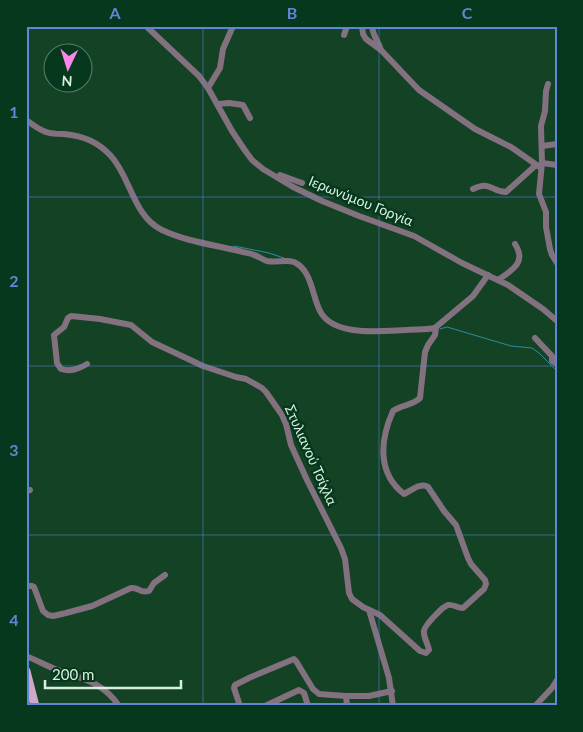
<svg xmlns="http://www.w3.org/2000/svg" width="583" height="732" font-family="Lato,sans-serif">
	<rect width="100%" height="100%" fill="#134225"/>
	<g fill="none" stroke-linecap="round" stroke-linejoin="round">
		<g stroke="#298ea1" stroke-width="1">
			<polyline points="234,246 269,253 284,258"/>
			<polyline points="440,329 447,327 511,346 532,348 539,353 557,371"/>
		</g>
		<g stroke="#847180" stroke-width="6">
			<polyline points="146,26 199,76 208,88 232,131 244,149 252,160 263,169 293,187 322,201 359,216 414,236 462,263 508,285 543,309 557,321"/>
			<polyline points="362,26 363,34 366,39 381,50 419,90 475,129 511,147 541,168"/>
			<path d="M372 26C373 37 378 40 381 50"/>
			<polyline points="344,35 347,26"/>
			<polyline points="548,84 546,91 545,111 541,126 542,163 539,194 546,212 546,227 550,249 552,255 557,263"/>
			<polyline points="208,88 220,68 223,49 233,26"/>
			<polyline points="218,104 229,103 243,105 250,118"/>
			<path d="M26 120C32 124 39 130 46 132 51 134 58 134 64 134 84 136 98 142 111 156 131 178 133 216 162 230 187 242 216 245 243 252 246 253 250 253 254 255 258 256 263 260 267 261 276 263 285 259 294 262 312 270 312 296 320 311 333 337 381 331 405 330 415 329 425 330 435 328"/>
			<polyline points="542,146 557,144"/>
			<polyline points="542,163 557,165"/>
			<polyline points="280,175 302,183"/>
			<path d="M473 189C491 180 491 192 506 192L536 165"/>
			<path d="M498 280C512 270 527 263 515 244"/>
			<polyline points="535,338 552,356 552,361 557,364"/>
			<path d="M87 364C78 369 71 372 61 369L57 363 54 335 64 327 68 318 71 316 100 319 131 325 152 342 203 366 236 377 246 379 262 388 266 392 282 415 286 424 291 445 307 480 341 548 345 559 349 593 352 599 363 607 380 615 420 651 426 653 429 650C428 643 423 637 424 631 424 626 443 606 448 605 453 604 457 608 463 608L484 589 486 584 485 580 471 564 468 558 456 525 444 511 428 487C421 482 412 490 404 494 377 473 380 440 393 411 401 405 414 405 420 398L425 352 428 345 435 335 436 327 473 296 488 275"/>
			<polyline points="26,491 30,490"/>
			<path d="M26 586H32L34 587 43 611 48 615 53 616 66 613 92 606 131 588C140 587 139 594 149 591L154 583 165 575"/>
			<polyline points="369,610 389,678 393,706"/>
			<path d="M26 656C36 660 45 665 55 669 81 678 103 682 119 706"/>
			<polyline points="346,696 347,706"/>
			<polyline points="240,706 234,688 235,685 251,677 294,659 296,661 313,689 319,694 346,696 369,696 392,691"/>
			<polyline points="265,706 299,690 304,693 308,706"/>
			<polyline points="535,706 552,688 557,680"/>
		</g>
		<polyline stroke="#cfa8c7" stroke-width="9" points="26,671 35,706"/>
	</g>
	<path fill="none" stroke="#5e87da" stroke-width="1" stroke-opacity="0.55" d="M203 26V706M379 26V706M26 197H557M26 366H557M26 535H557"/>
	<g text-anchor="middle" stroke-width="5" stroke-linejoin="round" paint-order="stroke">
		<g font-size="14" fill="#d8f0de" stroke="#05381c">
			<text transform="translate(361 201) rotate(22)" y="5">Ιερωνύμου Γοργία</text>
			<text transform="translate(311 455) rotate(66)" y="5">Στυλιανού Τσίχλα</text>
		</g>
	</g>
	<rect width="583" height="732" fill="none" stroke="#05381c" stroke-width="55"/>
	<g transform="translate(68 68) rotate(184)"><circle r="24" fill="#05381c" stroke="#59826a"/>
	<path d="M0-4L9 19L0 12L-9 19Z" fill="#fa87e8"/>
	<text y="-8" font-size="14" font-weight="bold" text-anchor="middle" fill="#d8f0de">N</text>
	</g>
	<path d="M45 680v8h136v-8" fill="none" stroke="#d8f0de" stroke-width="2.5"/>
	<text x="52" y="680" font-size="15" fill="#d8f0de" stroke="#05381c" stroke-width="4" paint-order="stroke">200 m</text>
	<rect x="28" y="28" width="528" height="676" fill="none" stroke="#5e87da" stroke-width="2"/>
	<g font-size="16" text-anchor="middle" font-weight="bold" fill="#5e87da">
		<text x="115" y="19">A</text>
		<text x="292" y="19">B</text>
		<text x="467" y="19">C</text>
		<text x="14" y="118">1</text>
		<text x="14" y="287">2</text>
		<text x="14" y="456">3</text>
		<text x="14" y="626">4</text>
	</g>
</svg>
